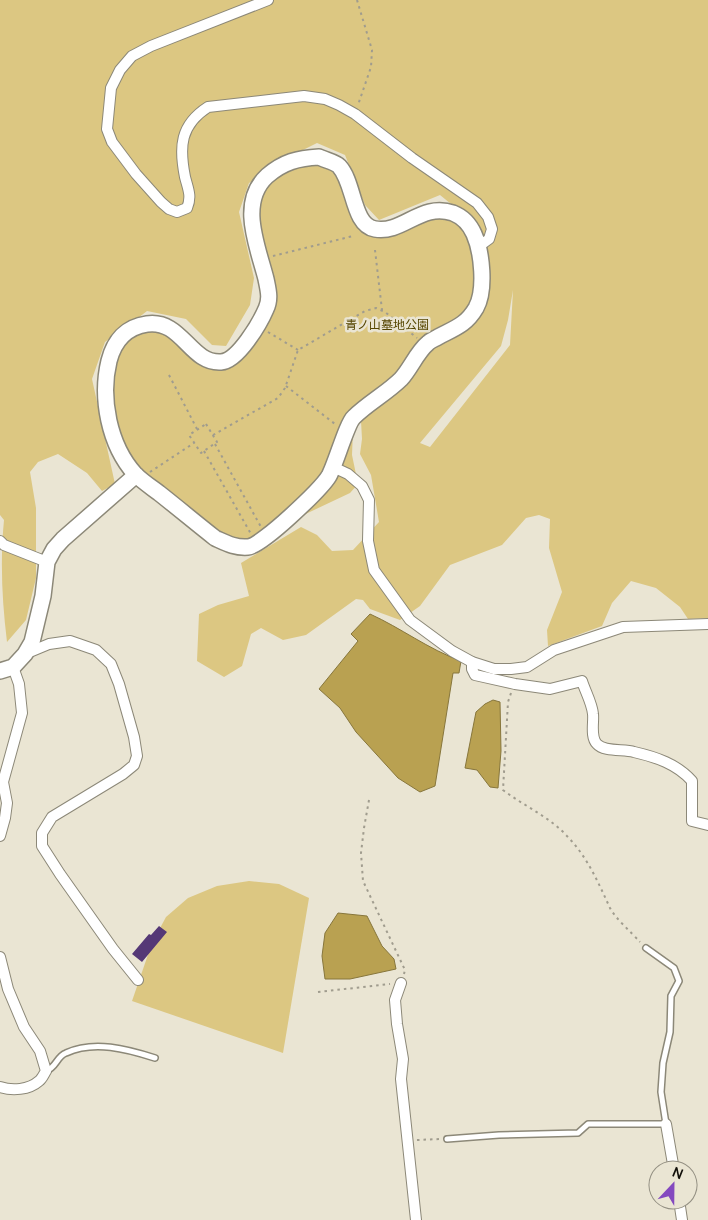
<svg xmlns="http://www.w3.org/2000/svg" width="708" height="1220" font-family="Manrope,'Noto Sans JP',sans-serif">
	<rect width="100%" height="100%" fill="#eae5d3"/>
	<g fill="#dcc782" fill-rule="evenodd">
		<path d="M0 0H708V618L688 619 680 607 656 588 631 581 612 603 602 626 548 646 547 630 562 592 549 548 550 519 539 515 526 518 502 545 450 565 420 606 400 620 370 609 363 600 356 599 306 635 283 640 261 628 251 634 242 666 224 677 197 661 199 614 218 605 249 596 241 563 301 527 317 535 332 551 353 550 379 522 371 475 360 454 362 439 361 421 353 430 352 455 358 484 350 493 295 519 272 540 213 543 107 436 117 333 105 342 92 379 115 484 102 491 87 473 58 454 38 462 30 472 36 508V578L26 620 7 642C2 601 0 561 4 520L0 515ZM317 143 345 155 365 205 379 220 440 195 456 208 378 226 362 214 335 157 287 158ZM263 174 246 225 264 302 241 342 222 357 204 352 179 326 170 321 133 322 147 311 186 319 212 345 226 346 250 305 254 278 239 212 249 183ZM513 290 510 345 430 447 420 443 501 346 508 320Z"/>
		<polygon points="249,881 279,884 309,898 283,1053 132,1001 152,943 166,917 188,898 217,886"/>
	</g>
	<g fill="#b9a151" stroke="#87763c">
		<path d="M370 614C401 628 428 649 461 661L459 673H453L435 786 420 792 398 778 356 732 340 708 319 689 358 641 351 634Z"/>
		<polygon points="493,700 500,702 501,751 498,788 490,787 477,770 465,768 476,712 485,704"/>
		<polygon points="338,913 367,916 382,946 394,959 396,969 350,979 325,979 322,956 325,933"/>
	</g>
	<polygon fill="#553876" points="159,926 167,932 142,962 132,954 149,934 151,935"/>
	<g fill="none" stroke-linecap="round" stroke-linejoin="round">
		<g stroke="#8c8878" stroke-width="8">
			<g id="lane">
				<path d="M46 1071C56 1068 57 1056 66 1053 94 1040 127 1049 155 1058"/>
				<polyline points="447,1139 499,1135 578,1133 588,1124 666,1124 661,1092 663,1063 670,1032 671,996 679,981 674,968 646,948"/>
			</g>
		</g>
		<g stroke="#8c8878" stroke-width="12">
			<g id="street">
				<path d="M268 0 151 46 132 56 120 70 111 88 107 129 112 142 136 174 161 202 169 209 177 212 187 208C192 196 188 189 185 177 179 147 180 125 208 107L304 96 325 99 339 105 355 114 412 158 477 203 488 217 492 229 489 239 478 247"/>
				<polyline points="333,467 348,474 362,486 369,500 368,541 374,570 410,620 452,651 472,662 494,669 511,669 527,667 554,650 623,627 708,624"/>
				<polyline points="0,541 4,545 47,562"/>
				<polyline points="25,654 49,644 70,641 96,650 111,664 119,684 134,737 137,756 134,765 123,774 52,817 42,833 42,846 60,874 113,949 138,980"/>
				<path d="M472 662V669L475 675 515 684 550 689 582 681C585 691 592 703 593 714 594 722 590 737 597 744 604 752 624 749 634 752 656 757 677 764 692 781V821L708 825"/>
				<polyline points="0,836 5,818 7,803 3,782 22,713 19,684 13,667"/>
				<path d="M0 957 8 989 24 1027 40 1051 46 1071C44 1074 42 1079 39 1081 29 1090 12 1091 0 1087"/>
				<polyline points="401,983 395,1000 397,1024 403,1059 401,1079 416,1220"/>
				<polyline points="666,1124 674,1170"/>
				<polyline points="679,1200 682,1220"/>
			</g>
		</g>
		<g stroke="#8c8878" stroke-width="18">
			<g id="secondary">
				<path d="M319 157C325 160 335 162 339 166 355 183 352 225 375 229 403 234 421 202 453 213 463 217 470 225 474 234 482 252 486 290 476 308 466 325 455 328 438 337 435 339 431 340 428 343 417 352 411 368 401 379 387 393 368 403 354 417 347 423 336 463 329 476 321 489 262 546 248 547 235 548 226 543 215 538 196 523 178 508 159 493 151 487 142 481 135 474 109 445 100 398 109 361 114 341 126 327 147 324 182 319 190 364 221 362 238 361 260 323 266 309 271 299 268 289 266 279 258 247 238 203 267 176 283 162 298 158 319 157Z"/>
				<polyline points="0,671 13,667 25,654 32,642 43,596 47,562 54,549 63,539 136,475"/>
			</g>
		</g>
		<g stroke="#a09c8e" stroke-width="2" stroke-dasharray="2.5 4" stroke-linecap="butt">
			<polyline points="357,0 372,50 371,67 358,105"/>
			<polyline points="375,250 382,310"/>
			<polyline points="273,256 353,236"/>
			<polyline points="268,332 298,350"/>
			<polyline points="169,375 197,429"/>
			<polyline points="286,386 335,424"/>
			<polygon points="206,424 217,442 201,453 189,435"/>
			<polyline points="213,435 278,398 285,388 298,350 365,311 376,308 385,312 417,338"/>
			<polyline points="215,444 261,527"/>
			<polyline points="204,451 251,534"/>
			<polyline points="150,472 194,443"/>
			<path d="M511 693 508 702 503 790C524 806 548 816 566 835 587 856 598 882 610 908 615 918 632 933 640 942"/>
			<polyline points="369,800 364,828 361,853 363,881 405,970 404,974"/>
			<polyline points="318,992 390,984"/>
			<polyline points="417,1140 440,1139"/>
		</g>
		<use href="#lane" stroke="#fff" stroke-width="5"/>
		<use href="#street" stroke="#fff" stroke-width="10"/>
		<use href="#secondary" stroke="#fff" stroke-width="15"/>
	</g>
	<g text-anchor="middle" stroke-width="5" stroke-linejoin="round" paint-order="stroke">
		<g font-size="12" fill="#564601" stroke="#eae5d3">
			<text x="387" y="329">青ノ山墓地公園</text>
		</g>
	</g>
	<g transform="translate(673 1185) rotate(22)"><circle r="24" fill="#eae5d3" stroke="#949083"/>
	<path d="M0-4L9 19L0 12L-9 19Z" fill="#8449bf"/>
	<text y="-8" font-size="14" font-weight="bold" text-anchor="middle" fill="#12100a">N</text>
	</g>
</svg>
